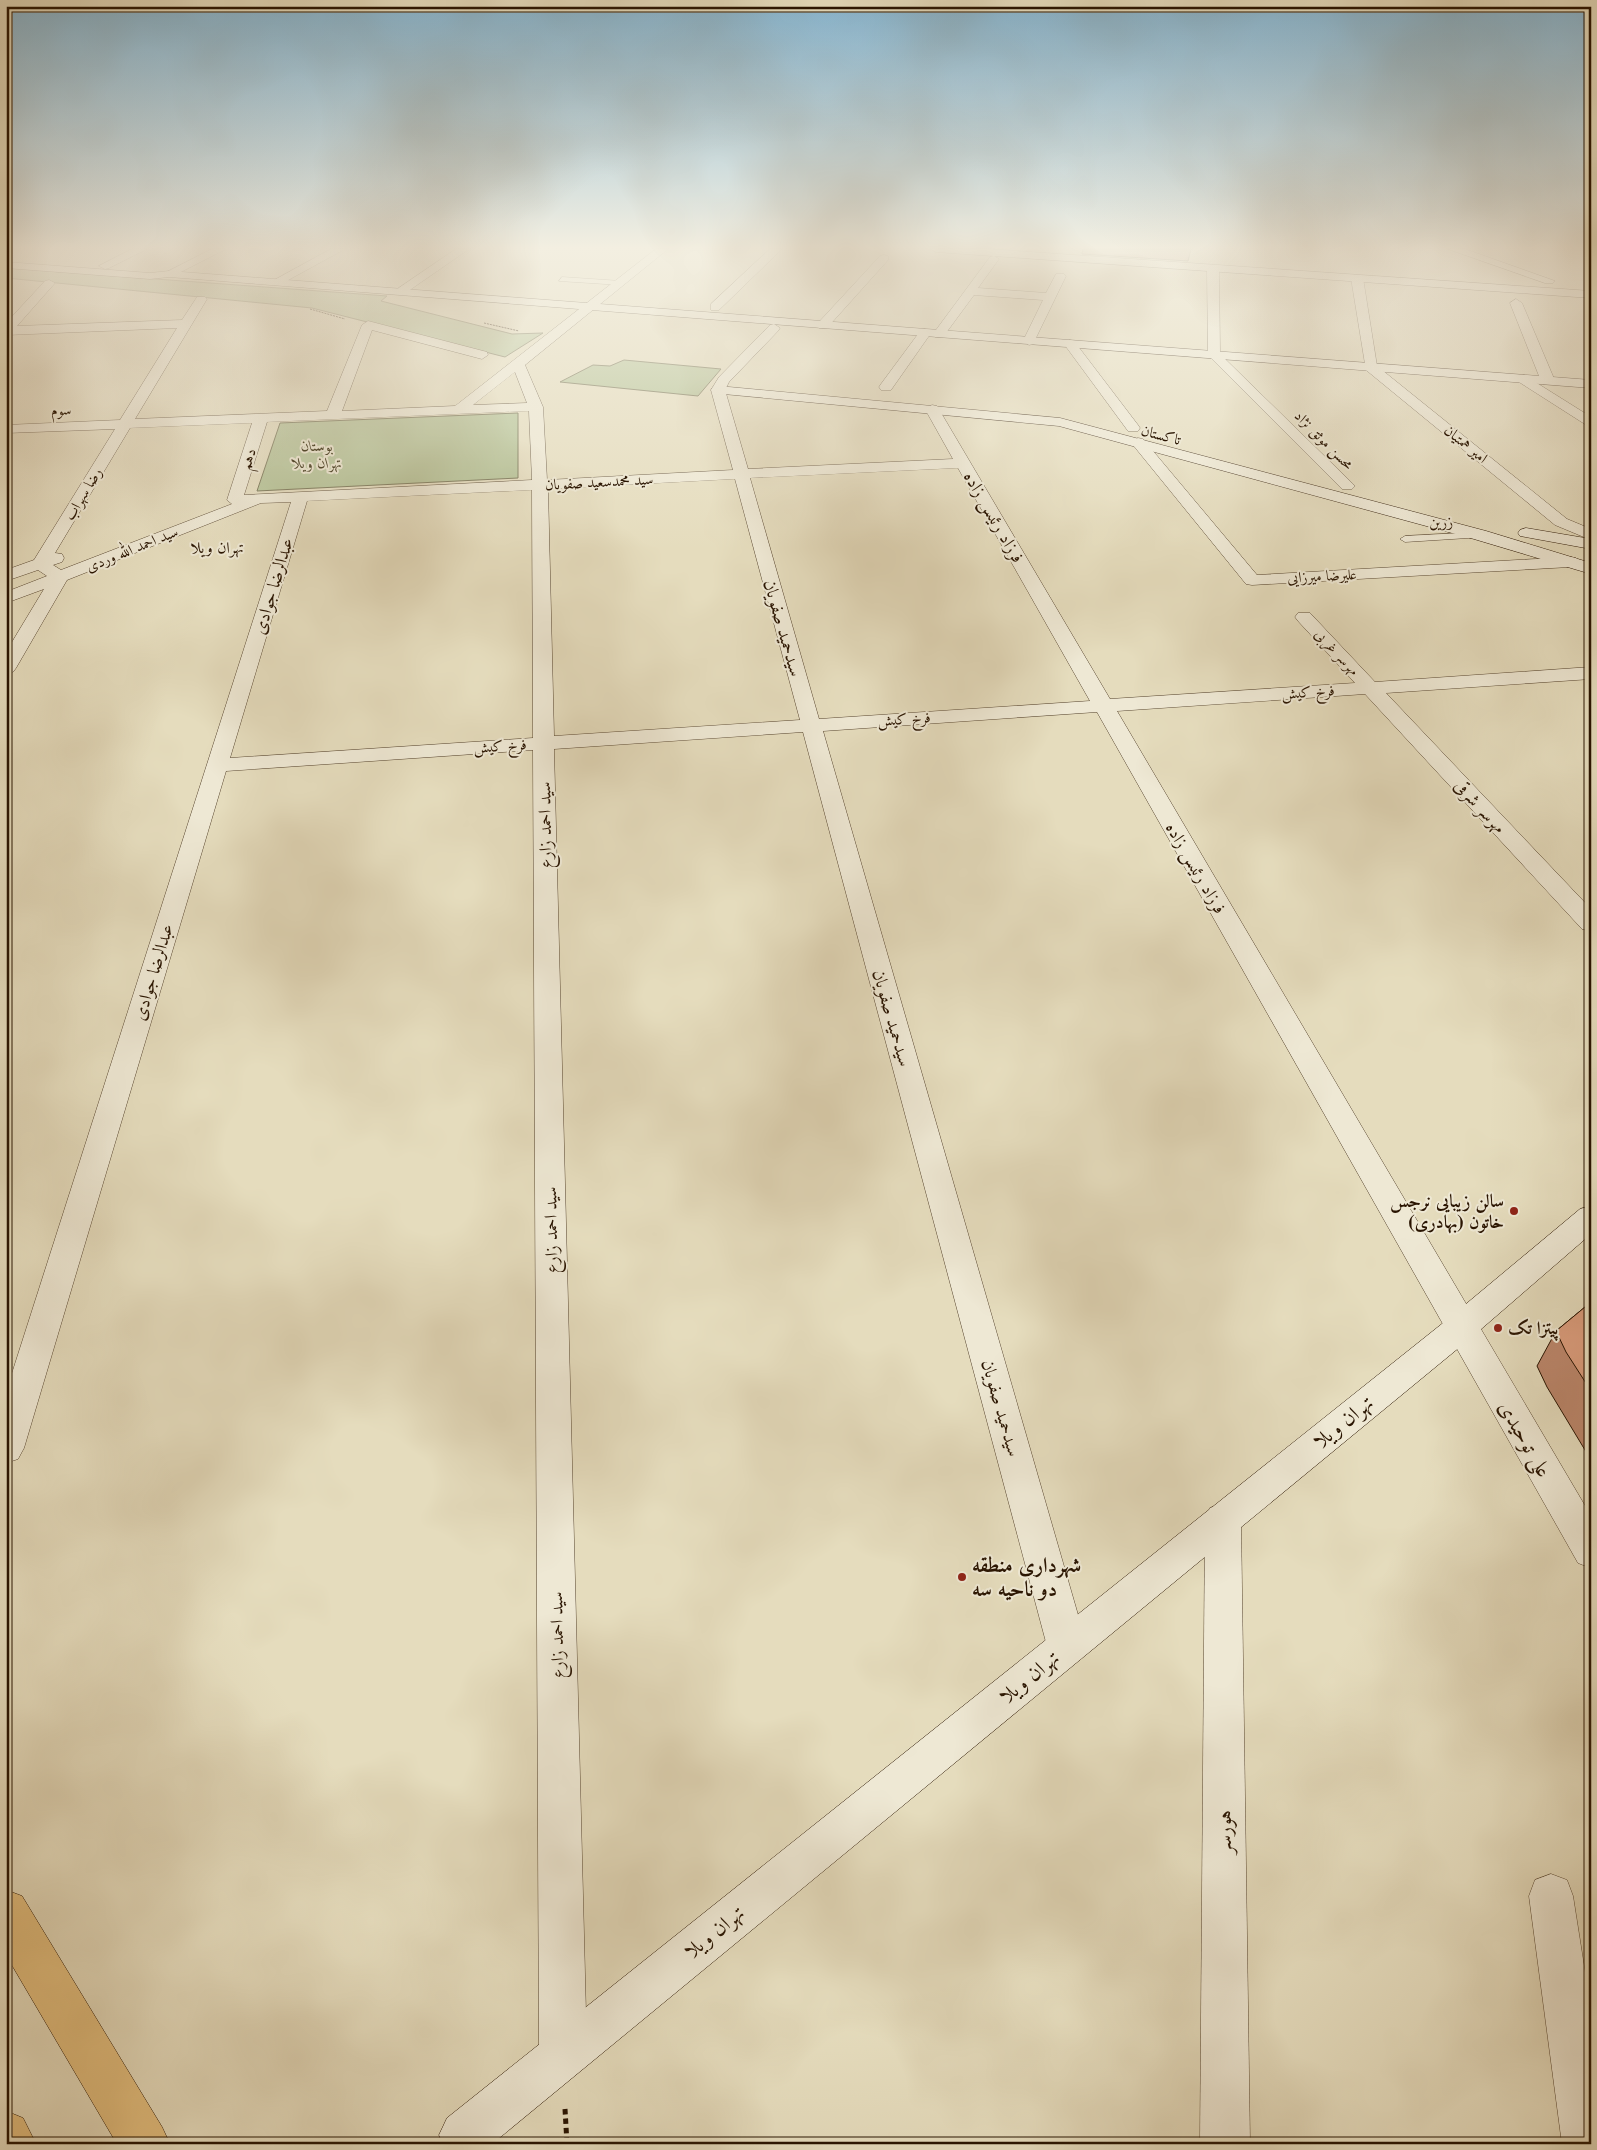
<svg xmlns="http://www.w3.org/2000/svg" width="1597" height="2150" font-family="'Old Standard TT',Amiri,serif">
	<rect width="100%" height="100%" fill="#e5dcbd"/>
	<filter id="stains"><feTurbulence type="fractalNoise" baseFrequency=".004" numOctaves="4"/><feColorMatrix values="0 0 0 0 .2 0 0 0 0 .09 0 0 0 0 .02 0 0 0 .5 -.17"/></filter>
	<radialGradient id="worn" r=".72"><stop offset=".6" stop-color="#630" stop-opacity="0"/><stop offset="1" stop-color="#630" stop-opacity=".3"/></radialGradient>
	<g fill="#b2c193" stroke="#6e6a4a">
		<polygon points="6,268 387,296 381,301 512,334 543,333 505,357 312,308 6,278"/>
		<polygon points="624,360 721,369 698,396 560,382 593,365 610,366"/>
		<polygon points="518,413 518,478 257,491 280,423"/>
	</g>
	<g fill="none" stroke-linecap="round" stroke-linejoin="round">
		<g stroke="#584630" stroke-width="1">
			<g id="lane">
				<polygon points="562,277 621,281 625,283 621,285 559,281"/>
				<polygon points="1480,532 1485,535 1484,537 1405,542 1400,539 1405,536"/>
			</g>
		</g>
		<g stroke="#584630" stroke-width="1">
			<g id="street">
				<polygon points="6,249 15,249 6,254"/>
				<polygon points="132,249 147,249 109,268 105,269 99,266"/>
				<polygon points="212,249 226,249 173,276 165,276 163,274"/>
				<polygon points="331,249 345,249 281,284 273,284 271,282"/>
				<polygon points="456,249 469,249 404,294 396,294 396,290"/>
				<path d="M656 249H668L525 365 543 407 547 480 733 470 711 390 719 377 770 325 774 324 780 328 778 331 729 382 725 390 748 469 953 459 925 409 932 405 937 406 1110 699 1355 683 1298 621 1295 617 1298 613H1310L1375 682 1591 667V679L1386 693 1591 909V931L1582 929 1365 694 1117 711 1591 1516V1568L1578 1563 1097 712 823 731 1087 1646 1081 1659 1067 1665 1053 1659 1047 1646 803 732 554 749 587 2054 580 2071 563 2078 546 2071 539 2054 533 750 226 771 24 1448 18 1459 6 1463V1392L291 502 261 503 67 580 16 668 13 672 6 674V652L44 589 6 603V592L47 576 38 570 6 581V570L34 560 115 429 6 433V425L120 420 177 328 6 335V323L45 281 49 280 55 283 17 326 182 320 197 297H205L207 299 135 419 327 411 362 325 368 321 487 352 488 355 482 359 372 330 342 411 455 406ZM515 372 527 403 473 405ZM529 411 532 480 244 495 267 422ZM252 423 227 500 232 504 61 570 53 565 62 562 64 558 62 554 55 553 130 428ZM958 468 1090 701 819 719 750 478ZM735 479 800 720 554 736 548 489ZM532 490 533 738 230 758 307 501Z"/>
				<polygon points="770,249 782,249 719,310 711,310 711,304"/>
				<polygon points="884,255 888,256 888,260 827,328 819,328 817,325 819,322 880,256"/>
				<polygon points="994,256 999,259 978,288 1046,293 1056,274 1064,274 1066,276 1033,344 1029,345 1023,341 1043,300 974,295 943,337 935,337 933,334 990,257"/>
				<polygon points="1213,265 1219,268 1220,354 1352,483 1355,486 1352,489 1342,489 1208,355 1207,268"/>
				<polygon points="1357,275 1363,278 1377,366 1567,519 1591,529 1591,540 1555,525 1366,370 1351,278"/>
				<polygon points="1516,299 1522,303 1555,381 1553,384 1543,384 1541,381 1510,303"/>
				<polygon points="925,329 931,333 891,390 881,390 879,387 881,384 921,330"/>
				<polygon points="1070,340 1074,341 1138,425 1140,428 1138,431 1128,431 1064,344"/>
				<polygon points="1524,375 1591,417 1591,428 1519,382 1517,379"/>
				<polygon points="1138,438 1143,439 1257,575 1570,557 1576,558 1579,562 1576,566 1570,567 1252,585 1246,584 1133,445 1131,442"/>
				<polygon points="1223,1504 1236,1508 1241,1520 1250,2144 1200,2144 1205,1520 1210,1508"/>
				<polygon points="1551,1874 1567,1880 1573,1896 1591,2010 1591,2144 1562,2144 1529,1896 1535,1880"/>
			</g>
		</g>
		<g stroke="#291401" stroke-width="1">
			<g id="secondary">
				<polygon points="931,249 988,249 1591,291 1591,298 936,252"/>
				<polygon points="1448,249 1465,249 1555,281 1553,283 1545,283"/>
				<polygon points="6,262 150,273 169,271 1591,380 1591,388 169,277 150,279 6,268"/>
				<polygon points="718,386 1060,418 1486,531 1591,563 1591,574 1474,539 1059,426 713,393 711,390 713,387"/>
				<polygon points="1526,528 1591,539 1591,549 1520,536 1518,533 1520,530"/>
				<polygon points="1591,1206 1591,1234 1472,1337 492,2144 443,2144 439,2135 447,2118 1448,1319 1580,1209"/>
			</g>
		</g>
		<g stroke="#291401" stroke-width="1">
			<g id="highway">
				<polygon points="6,1890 22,1896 162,2127 170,2144 117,2144 6,1955"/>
				<polygon points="6,2111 23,2118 36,2144 6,2144"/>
			</g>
		</g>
		<g stroke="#291401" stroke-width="1" stroke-dasharray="2 1" stroke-linecap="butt">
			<polyline points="310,309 345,319"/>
			<polyline points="484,323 519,331"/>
		</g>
		<polyline stroke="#291401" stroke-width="5" stroke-dasharray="5.5 4" stroke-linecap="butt" points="565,2109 567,2144"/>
		<use href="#lane" fill="#eee8d4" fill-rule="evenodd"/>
		<use href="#street" fill="#eee8d4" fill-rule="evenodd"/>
		<use href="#secondary" fill="#eee8d4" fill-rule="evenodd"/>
		<use href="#highway" fill="#e2be7e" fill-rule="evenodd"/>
	</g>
	<g fill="#bb866b" stroke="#291401">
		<polygon points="1083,249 1191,249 1188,261 1082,254"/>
		<polygon points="1591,1302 1591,1460 1547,1387 1537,1366 1556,1331"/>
	</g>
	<polygon fill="#da9c7c" stroke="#291401" points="1591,1302 1591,1391 1566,1352 1556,1331"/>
	<linearGradient id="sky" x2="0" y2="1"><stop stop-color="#87b7d3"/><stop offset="0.45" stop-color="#f3efe1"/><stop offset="1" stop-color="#f3efe1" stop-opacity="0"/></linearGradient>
	<rect width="1597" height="550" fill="url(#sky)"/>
	<g fill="#8f2418" stroke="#eee8d4" stroke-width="2">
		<circle cx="1514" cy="1211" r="5"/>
		<circle cx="1498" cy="1328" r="5"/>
		<circle cx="962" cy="1577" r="5"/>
	</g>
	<g text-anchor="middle" stroke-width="4" stroke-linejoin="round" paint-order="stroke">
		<g font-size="15" fill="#291401" stroke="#eee8d4">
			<text transform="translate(61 410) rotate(-2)" y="5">سوم</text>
			<text transform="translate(1161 435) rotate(15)" y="5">تاکستان</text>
			<text transform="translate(1324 440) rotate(45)" y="5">محسن موثق نژاد</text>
			<text transform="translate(1466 444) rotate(39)" y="5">امیر همتیان</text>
			<text transform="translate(248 459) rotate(-72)" y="5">دهم</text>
			<text transform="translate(599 482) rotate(-3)" y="5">سید محمدسعید صفویان</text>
			<text transform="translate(83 494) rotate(-59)" y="5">رضا سهراب</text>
			<text transform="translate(1441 522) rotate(-3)" y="5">زرین</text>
			<text transform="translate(132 549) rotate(-22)" y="5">سید احمد الله وردی</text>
			<text transform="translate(1322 576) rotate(-3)" y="5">علیرضا میرزایی</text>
			<text transform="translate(1337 652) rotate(47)" y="5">مهرسر غربی</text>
			<text transform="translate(1308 692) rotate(-4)" y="5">فرخ کیش</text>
			<text transform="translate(904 719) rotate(-4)" y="5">فرخ کیش</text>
			<text transform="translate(500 746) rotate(-4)" y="5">فرخ کیش</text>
		</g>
		<g font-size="15" font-style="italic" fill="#52482d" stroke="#eee8d4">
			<text x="317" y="451">بوستان<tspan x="317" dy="17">تهران ویلا</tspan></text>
		</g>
		<g font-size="16" fill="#291401" stroke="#eee8d4">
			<text x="217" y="553">تهران ویلا</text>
		</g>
		<g font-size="18" fill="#291401" stroke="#eee8d4">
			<text transform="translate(994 517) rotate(60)" y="6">فرزاد رئیس زاده</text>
			<text transform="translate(273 586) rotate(-73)" y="6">عبدالرضا جوادی</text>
			<text transform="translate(783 628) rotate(74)" y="6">سیدحمید صفویان</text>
			<text transform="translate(1480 806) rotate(47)" y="6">مهرسر شرقی</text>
			<text transform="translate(545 825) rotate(-91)" y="6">سید احمد زارع</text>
			<text transform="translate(1196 868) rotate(60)" y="6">فرزاد رئیس زاده</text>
			<text transform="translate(153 972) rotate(-73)" y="6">عبدالرضا جوادی</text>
			<text transform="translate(892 1018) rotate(74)" y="6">سیدحمید صفویان</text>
			<text transform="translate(551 1230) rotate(-91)" y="6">سید احمد زارع</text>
			<text transform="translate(1001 1408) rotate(74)" y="6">سیدحمید صفویان</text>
			<text transform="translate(557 1635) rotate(-91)" y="6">سید احمد زارع</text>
		</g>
		<g font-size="18" font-weight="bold" fill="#291401" stroke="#eee8d4" text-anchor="end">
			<text x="1504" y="1207">سالن زیبایی نرجس<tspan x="1504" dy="21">خاتون (بهادری)</tspan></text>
			<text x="1508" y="1334" text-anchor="start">پیتزا تک</text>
		</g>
		<g font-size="21" fill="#291401" stroke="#eee8d4">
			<text transform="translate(1343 1422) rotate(-39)" y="7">تهران ویلا</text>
			<text transform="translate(1525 1439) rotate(60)" y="7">علی توحیدی</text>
			<text transform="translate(1029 1677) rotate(-39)" y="7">تهران ویلا</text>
			<text transform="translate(1224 1832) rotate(-90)" y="7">هورسر</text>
			<text transform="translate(714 1932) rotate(-39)" y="7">تهران ویلا</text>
		</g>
		<g font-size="21" font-weight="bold" fill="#291401" stroke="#eee8d4" text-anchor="start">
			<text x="972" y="1572">شهرداری منطقه<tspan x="972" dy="24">دو ناحیه سه</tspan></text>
		</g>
	</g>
	<rect width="1597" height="2150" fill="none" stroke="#e5dcbd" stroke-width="25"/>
	<rect x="8" y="8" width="1582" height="2135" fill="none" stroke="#291401" stroke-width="2.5"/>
	<rect x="12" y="12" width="1572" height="2125" fill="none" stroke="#291401"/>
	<rect width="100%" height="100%" filter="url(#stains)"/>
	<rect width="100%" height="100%" fill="url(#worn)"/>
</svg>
